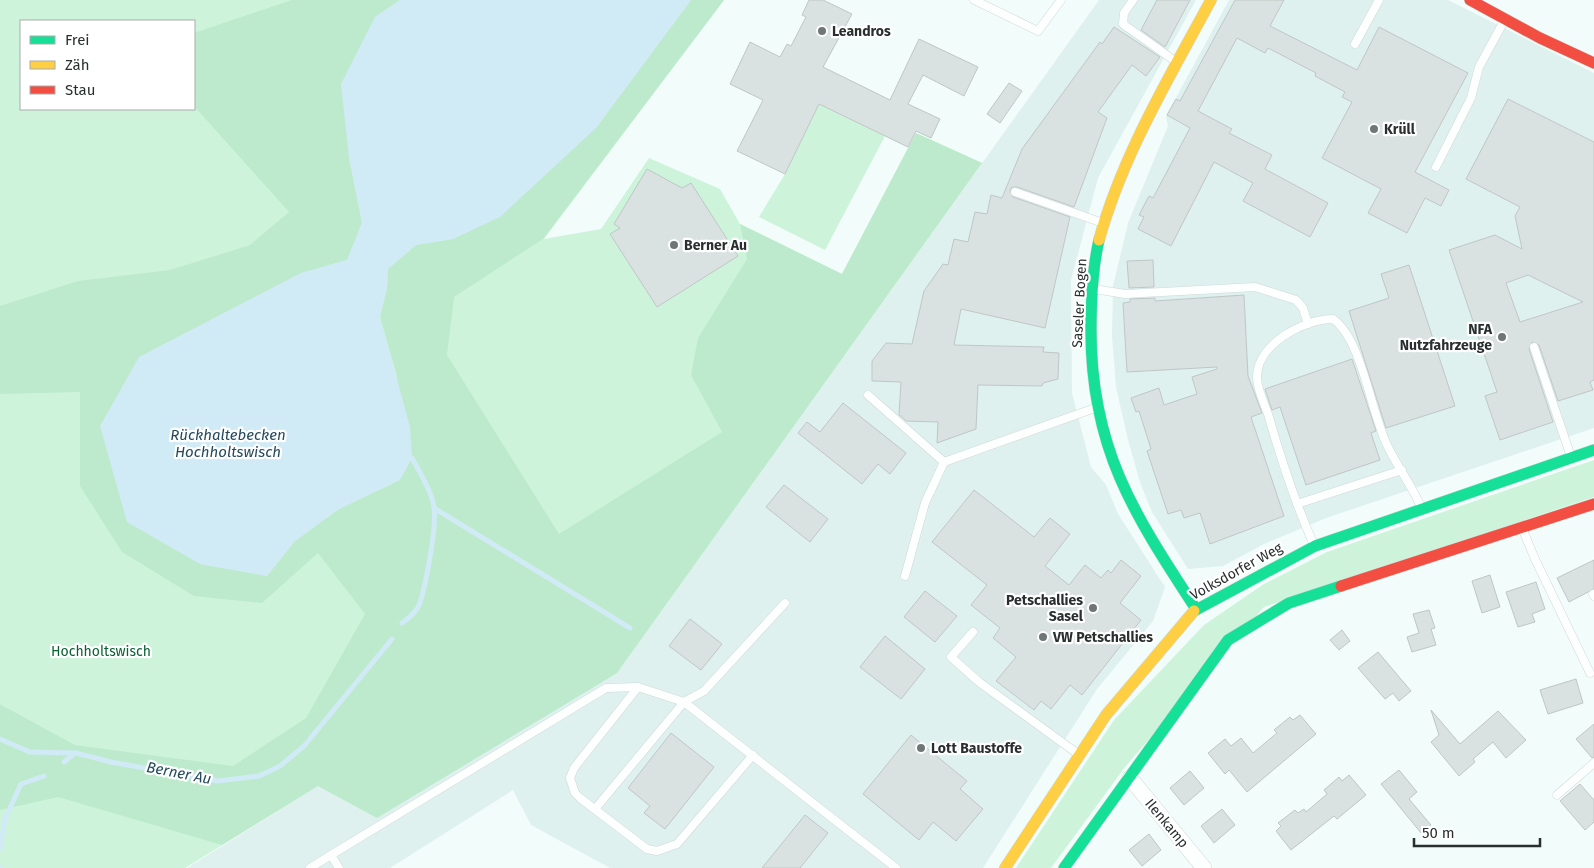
<svg xmlns="http://www.w3.org/2000/svg" width="1594" height="868" font-family="'Fira Sans',sans-serif">
	<rect width="100%" height="100%" fill="#f2fcfa"/>
	<g fill="#def1ef">
		<polygon points="1099,0 1196,0 1098,178 1071,280 1072,393 1091,467 1106,485 1118,514 1165,587 1153,621 1097,689 983,868 610,868 531,825 513,790 390,868 187,868 318,786 617,673"/>
		<polygon points="1229,0 1448,0 1594,73 1594,428 1326,518 1264,544 1223,566 1188,569 1152,512 1140,482 1128,440 1116,387 1112,336 1113,286 1128,223 1168,126 1166,116"/>
	</g>
	<g fill="#cdf4da" fill-rule="evenodd">
		<path d="M0 0H724L544 239 601 229 649 158 720 189 740 224 842 274 916 133 982 163 617 673 377 818 318 786 185 868H0V789L74 745 0 704ZM21 21H194V109H21Z"/>
		<polygon points="819,104 885,136 825,250 759,217 785,174"/>
		<polygon points="1594,460 1594,497 1264,607 1125,767 1051,868 1016,868 1114,720 1204,625 1264,584 1327,552"/>
	</g>
	<polygon fill="#bdeacc" points="292,0 400,0 375,17 349,158 362,223 347,260 301,273 200,564 267,576 295,541 339,509 400,480 397,376 380,317 387,288 388,269 416,245 453,239 596,128 691,0 724,0 543,239 454,297 447,355 559,534 722,432 691,375 698,338 747,259 740,224 842,274 916,133 982,163 617,673 377,818 318,786 222,845 58,797 0,810 0,704 75,745 233,766 306,718 365,614 318,553 262,603 194,596 122,552 80,486 80,392 0,394 0,306 78,281 170,270 250,245 289,212 194,106 194,33"/>
	<polygon fill="#d0eaf6" points="400,0 691,0 596,128 500,217 453,239 416,245 388,269 387,288 380,317 410,427 412,458 400,480 339,509 295,541 267,576 200,564 127,522 100,426 139,357 301,273 347,260 362,223 349,158 341,84 375,17"/>
	<g fill="none" stroke-linecap="round" stroke-linejoin="round">
		<g stroke="#d0eaf6" stroke-width="5">
			<polyline points="434,508 630,628"/>
			<path d="M402 623C409 618 417 611 420 603 426 583 437 527 434 507 431 490 420 473 412 458"/>
			<polyline points="0,739 30,752 76,753 111,762 218,781 259,776 280,766 304,746 392,639"/>
			<polyline points="64,762 75,753"/>
			<polyline points="0,849 5,819 21,784 44,776"/>
			<polyline points="0,867 0,868"/>
		</g>
	</g>
	<g fill="#dae2e1" stroke="#bfc7c6" fill-rule="evenodd">
		<polygon points="809,0 823,0 852,14 823,67 890,100 919,39 978,67 964,96 923,75 908,104 940,119 931,138 916,131 908,147 819,104 785,174 737,151 763,100 730,84 750,42 780,57 787,44 791,46 806,17 802,15"/>
		<polygon points="1157,0 1190,0 1165,47 1141,30"/>
		<polygon points="1235,0 1284,0 1270,26 1357,70 1379,27 1468,73 1415,172 1449,190 1441,206 1425,198 1407,233 1368,213 1381,189 1322,158 1352,102 1342,97 1345,92 1315,76 1316,73 1268,48 1265,53 1237,38 1198,111 1232,129 1229,133 1272,155 1265,169 1328,203 1310,237 1243,201 1253,183 1214,162 1171,246 1138,229 1144,217 1139,215 1149,196 1153,198 1190,128 1167,115 1176,99 1180,101"/>
		<polygon points="1114,27 1160,57 1146,76 1132,65 1098,112 1107,118 1074,207 1017,187 1012,187 1010,191 1013,197 1070,217 1045,328 961,309 954,345 1044,347 1043,352 1059,353 1058,379 1043,383 1042,386 978,385 976,429 937,443 938,422 906,421 902,417 899,415 901,382 872,381 872,361 886,343 912,344 924,291 943,264 948,265 954,239 968,242 975,212 987,214 991,195 1002,198 1022,149 1100,42 1102,44"/>
		<polygon points="1009,83 1022,91 1000,123 987,114"/>
		<path d="M1508 99 1594 142V380L1590 382 1593 390 1558 401 1539 345 1532 342 1529 349 1553 422 1500 440 1485 396 1497 392 1449 250 1495 235 1522 249 1515 216 1520 207 1466 179ZM1528 275 1583 302 1520 322 1506 283Z"/>
		<polygon points="647,169 682,188 691,183 738,256 657,307 610,234 620,228 614,224"/>
		<polygon points="1153,260 1154,287 1129,288 1127,261"/>
		<polygon points="1409,265 1455,406 1386,428 1349,311 1389,298 1381,274"/>
		<polygon points="1244,295 1248,376 1262,413 1251,417 1284,516 1210,544 1200,513 1184,518 1181,510 1168,514 1147,451 1151,449 1139,411 1136,412 1131,398 1159,388 1164,405 1197,394 1192,377 1217,369 1217,367 1127,372 1123,303 1130,302 1130,299 1155,298 1155,301"/>
		<polygon points="1352,359 1376,431 1371,433 1380,460 1306,485 1280,407 1272,410 1265,389"/>
		<polygon points="843,403 906,453 890,474 878,464 862,484 798,433 807,422 820,432"/>
		<polygon points="784,485 828,519 810,542 766,507"/>
		<polygon points="974,490 1034,537 1050,518 1070,534 1045,566 1069,585 1085,565 1101,578 1108,570 1111,573 1121,560 1141,576 1120,603 1141,620 1082,695 1070,685 1051,709 1041,701 1034,710 996,681 1016,657 993,638 1000,628 971,605 987,585 932,542"/>
		<polygon points="1594,560 1594,589 1569,602 1557,578"/>
		<polygon points="1490,575 1500,607 1482,613 1472,581"/>
		<polygon points="1536,582 1545,609 1532,614 1535,622 1518,627 1506,592"/>
		<polygon points="925,591 957,616 935,642 904,617"/>
		<polygon points="1429,610 1435,628 1431,629 1436,645 1412,652 1407,637 1419,633 1413,614"/>
		<polygon points="690,619 722,644 701,670 669,646"/>
		<polygon points="1342,630 1350,641 1339,650 1330,640"/>
		<polygon points="885,636 925,669 901,699 860,667"/>
		<polygon points="1378,652 1411,691 1399,701 1393,693 1385,699 1358,668"/>
		<polygon points="1576,679 1583,703 1548,714 1540,690"/>
		<polygon points="1431,710 1460,744 1498,711 1526,740 1506,758 1493,742 1473,759 1475,762 1459,776 1431,742 1439,735"/>
		<polygon points="1300,715 1316,734 1247,792 1229,770 1225,774 1208,753 1225,739 1231,746 1241,738 1253,753 1277,733 1274,730 1290,717 1293,720"/>
		<polygon points="1594,724 1594,757 1592,758 1576,739"/>
		<polygon points="671,733 714,767 665,829 644,813 650,806 628,788"/>
		<polygon points="911,735 967,781 960,789 983,809 956,841 933,822 919,840 863,794"/>
		<polygon points="1399,770 1417,792 1409,799 1431,825 1421,833 1381,784"/>
		<polygon points="1190,771 1204,788 1184,805 1170,788"/>
		<polygon points="1349,775 1366,795 1337,819 1334,816 1291,850 1276,831 1281,826 1278,823 1295,810 1298,813 1304,809 1306,812 1327,794 1324,790 1339,777 1342,781"/>
		<polygon points="1580,784 1594,800 1594,822 1585,830 1560,801"/>
		<polygon points="1222,809 1235,825 1214,843 1201,826"/>
		<polygon points="805,815 828,833 800,868 762,868"/>
		<polygon points="1149,834 1161,850 1142,866 1129,850"/>
	</g>
	<g fill="none" stroke-linecap="round" stroke-linejoin="round">
		<g stroke="#d0d8d7" stroke-width="9">
			<g id="lane">
				<polyline points="974,0 1038,31 1061,0"/>
				<polyline points="1133,0 1124,13 1123,24 1175,61"/>
				<polyline points="1355,44 1379,0"/>
				<polyline points="1436,167 1471,98 1479,67 1504,21"/>
				<polyline points="1015,192 1103,223"/>
				<polyline points="1094,289 1125,294 1255,287 1296,300 1303,308 1308,324"/>
				<polyline points="1534,347 1571,457"/>
				<polyline points="868,395 944,462"/>
				<polyline points="1297,504 1402,470"/>
				<polyline points="1522,528 1535,559 1590,673"/>
				<path d="M1314 545C1295 503 1281 459 1268 414 1264 403 1257 389 1257 377 1257 344 1304 319 1333 319 1363 340 1371 416 1389 449 1399 469 1412 486 1421 507"/>
				<polyline points="905,576 925,503 944,462 1095,408"/>
				<polyline points="1593,594 1594,596"/>
				<polyline points="973,632 951,657 979,682 1078,754"/>
				<polyline points="638,687 574,768 570,778 575,793 580,798 647,849 657,851 677,844 753,755"/>
				<polyline points="1557,795 1594,763"/>
				<polyline points="595,809 684,702 704,691 785,603"/>
				<polyline points="331,855 606,688 638,687 684,702 896,868"/>
				<polyline points="310,868 331,855 339,868"/>
			</g>
		</g>
		<g stroke="#d0d8d7" stroke-width="16">
			<polyline id="street" points="1130,778 1204,868"/>
		</g>
		<g stroke="#d0d8d7" stroke-width="12">
			<g id="fast">
				<path d="M1099 240C1092 270 1091 300 1091 331 1091 449 1134 514 1196 609"/>
				<polyline points="1194,611 1315,546 1594,450"/>
				<polyline points="1064,868 1228,640 1289,603 1341,586"/>
			</g>
		</g>
		<g stroke="#d0d8d7" stroke-width="12">
			<g id="slow">
				<path d="M1099 240C1123 154 1169 78 1211 0"/>
				<polyline points="1005,868 1106,715 1194,611"/>
			</g>
		</g>
		<g stroke="#d0d8d7" stroke-width="12">
			<g id="jam">
				<polyline points="1470,0 1540,38 1594,63"/>
				<polyline points="1341,586 1594,504"/>
			</g>
		</g>
		<use href="#lane" stroke="#fdfffe" stroke-width="8"/>
		<use href="#street" stroke="#fdfffe" stroke-width="15"/>
		<use href="#fast" stroke="#16e098" stroke-width="11"/>
		<use href="#slow" stroke="#ffcf43" stroke-width="11"/>
		<use href="#jam" stroke="#f24e42" stroke-width="11"/>
	</g>
	<g fill="#6f7776" stroke="#fff" stroke-width="2">
		<circle cx="822" cy="31" r="5"/>
		<circle cx="1374" cy="129" r="5"/>
		<circle cx="674" cy="245" r="5"/>
		<circle cx="1502" cy="337" r="5"/>
		<circle cx="1093" cy="608" r="5"/>
		<circle cx="1043" cy="637" r="5"/>
		<circle cx="921" cy="748" r="5"/>
	</g>
	<g text-anchor="middle" stroke-width="4.5" stroke-linejoin="round" paint-order="stroke">
		<g font-size="14" font-weight="bold" fill="#292f2f" stroke="#fff" text-anchor="start">
			<text x="832" y="36">Leandros</text>
			<text x="1384" y="134">Krüll</text>
			<text x="684" y="250">Berner Au</text>
			<text x="1492" y="334" text-anchor="end">NFA<tspan x="1492" dy="16">Nutzfahrzeuge</tspan></text>
			<text x="1083" y="605" text-anchor="end">Petschallies<tspan x="1083" dy="16">Sasel</tspan></text>
			<text x="1053" y="642">VW Petschallies</text>
			<text x="931" y="753">Lott Baustoffe</text>
		</g>
		<g font-size="14" fill="#292f2f" stroke="#fff">
			<text transform="translate(1079 303) rotate(-87)" y="5">Saseler Bogen</text>
			<text transform="translate(1236 571) rotate(-29)" y="5">Volksdorfer Weg</text>
			<text transform="translate(1167 823) rotate(50)" y="5">Ilenkamp</text>
		</g>
		<g font-size="14" fill="#0c6133" stroke="#fff">
			<text x="101" y="656">Hochholtswisch</text>
		</g>
		<g font-size="15" font-style="italic" fill="#23495c" stroke="#fff">
			<text x="228" y="440">Rückhaltebecken<tspan x="228" dy="17">Hochholtswisch</tspan></text>
			<text transform="translate(179 773) rotate(11)" y="5">Berner Au</text>
		</g>
	</g>
	<rect x="20" y="20" width="175" height="90" fill="#ffffff" stroke="#a9acac"/>
	<rect x="30" y="36" width="25" height="8" fill="#16e098" stroke="#a9acac"/>
	<text x="65" y="45" font-size="15" fill="#292f2f">Frei</text>
	<rect x="30" y="61" width="25" height="8" fill="#ffcf43" stroke="#a9acac"/>
	<text x="65" y="70" font-size="15" fill="#292f2f">Zäh</text>
	<rect x="30" y="86" width="25" height="8" fill="#f24e42" stroke="#a9acac"/>
	<text x="65" y="95" font-size="15" fill="#292f2f">Stau</text>
	<path d="M1414 838v8h126v-8" fill="none" stroke="#292f2f" stroke-width="2.5"/>
	<text x="1422" y="838" font-size="15" fill="#292f2f" stroke="#ffffff" stroke-width="4" paint-order="stroke">50 m</text>
</svg>
